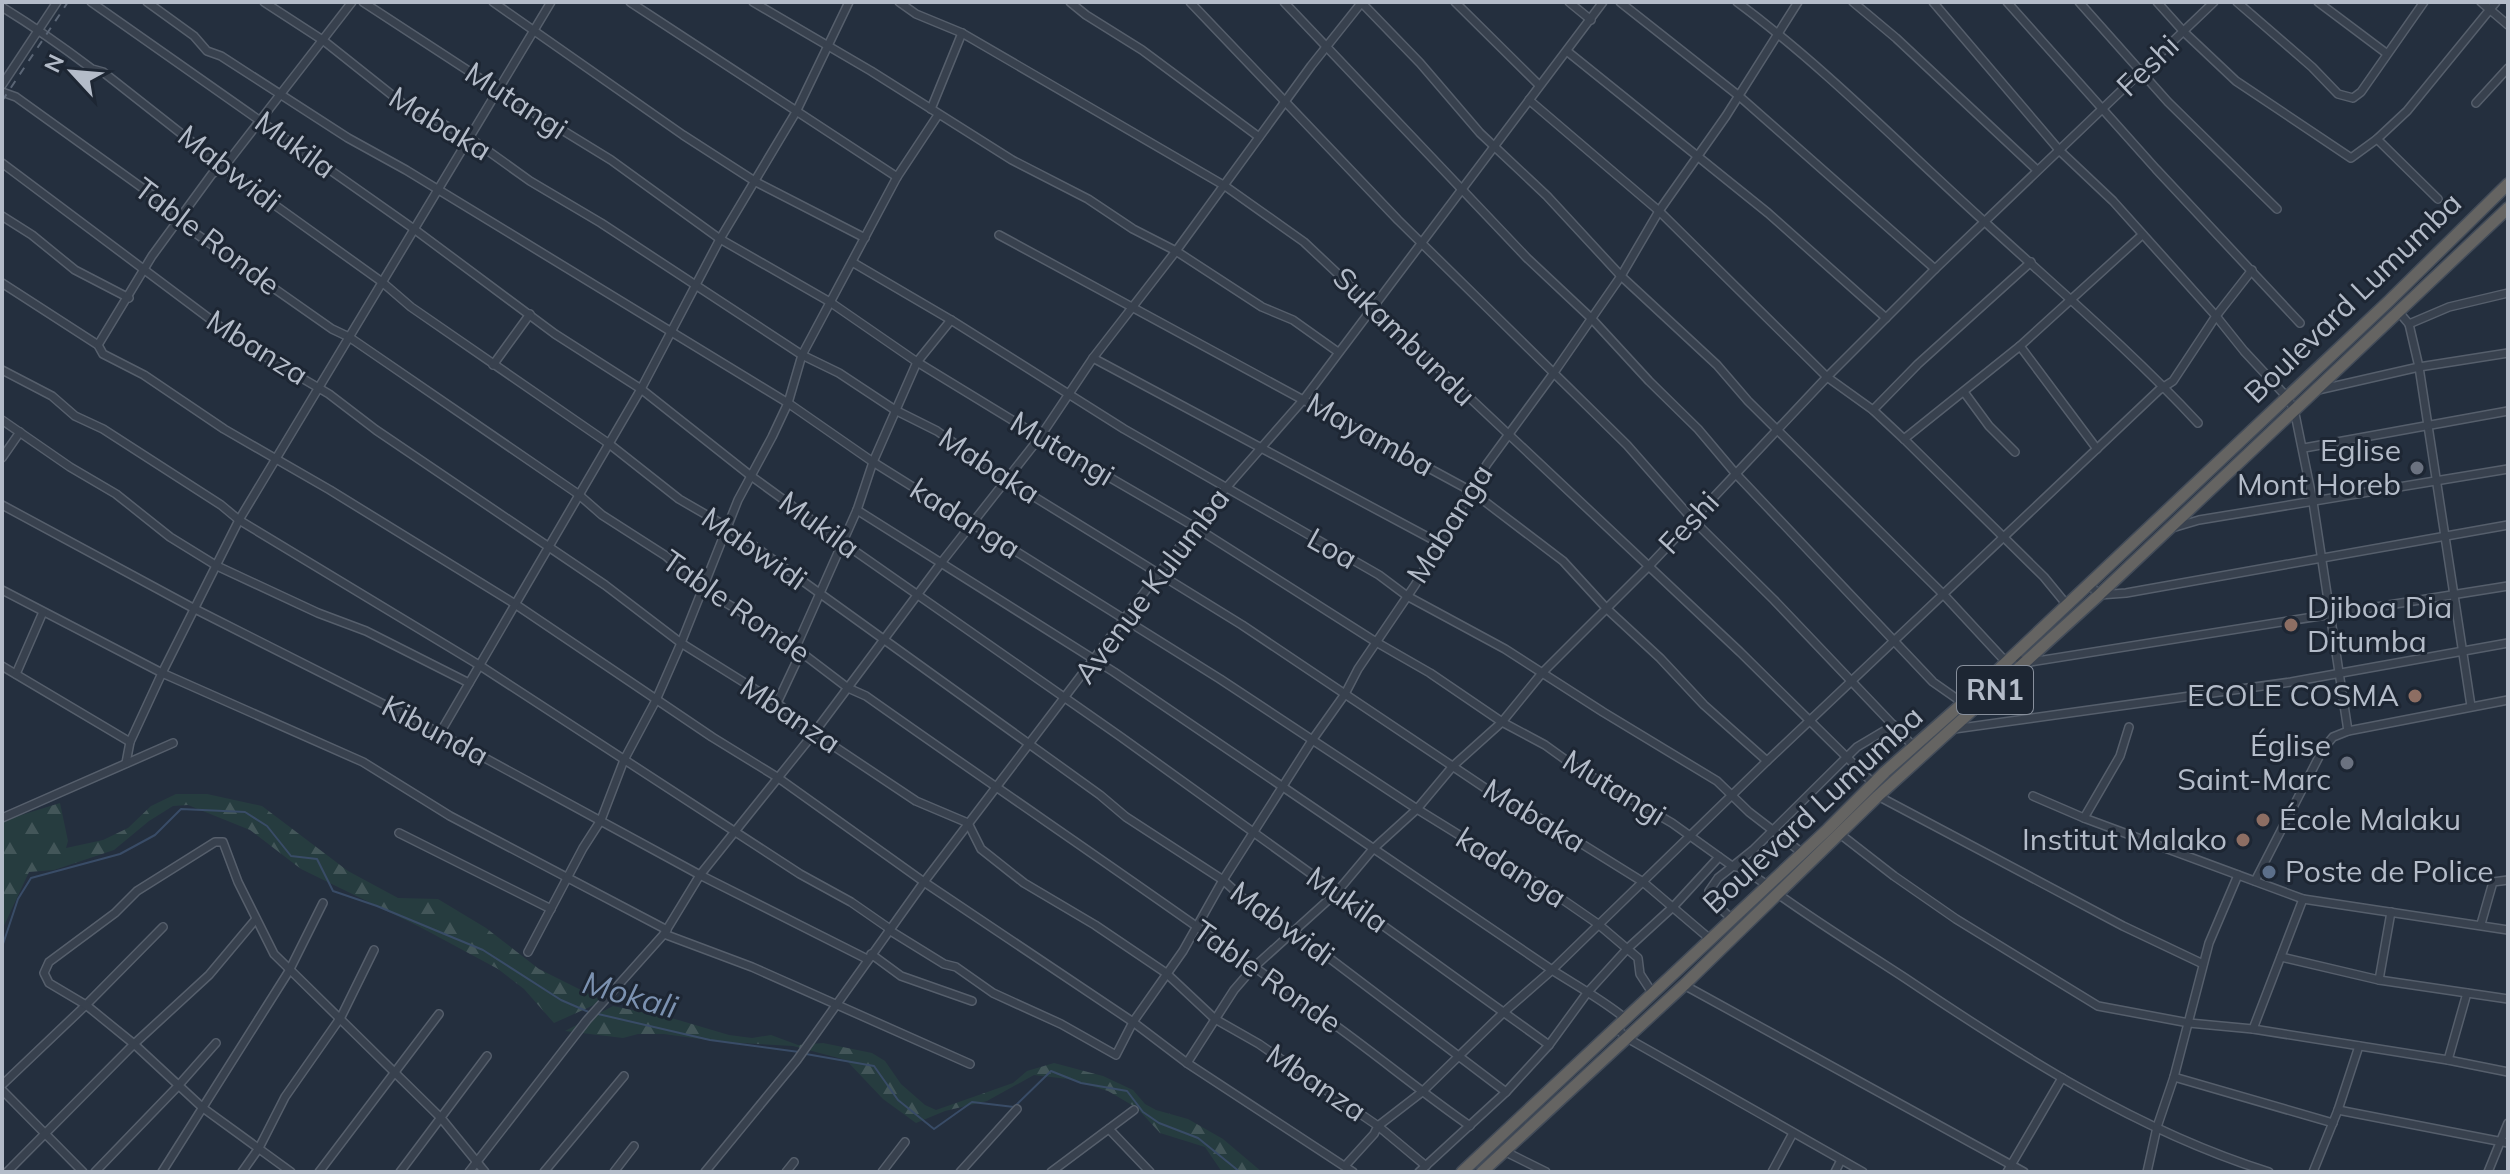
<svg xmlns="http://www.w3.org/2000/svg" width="2510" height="1174" font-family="Mulish,sans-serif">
	<defs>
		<pattern id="forest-firs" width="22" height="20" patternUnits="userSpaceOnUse" patternTransform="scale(2)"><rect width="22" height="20" fill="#263c3f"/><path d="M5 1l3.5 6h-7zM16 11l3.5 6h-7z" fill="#435659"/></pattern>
	</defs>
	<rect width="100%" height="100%" fill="#242f3e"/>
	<g fill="url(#forest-firs)">
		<polygon points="176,794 207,794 262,806 348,871 398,898 438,899 486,928 539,969 603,1001 554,1023 524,989 498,969 420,927 301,869 250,830 188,805 173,806 149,821 114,850 54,870 29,872 2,930 2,821 60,803 68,841 66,848 103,840 128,828 151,806"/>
		<polygon points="613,1006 675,1019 729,1035 752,1038 771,1035 798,1045 823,1043 872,1053 885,1061 901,1084 925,1105 936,1110 1013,1083 1027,1071 1054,1063 1103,1076 1133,1090 1145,1104 1156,1110 1188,1119 1223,1139 1262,1172 1222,1172 1205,1147 1160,1133 1137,1108 1108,1091 1068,1079 1034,1075 987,1101 945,1111 916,1123 883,1099 846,1060 793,1046 722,1042 664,1034 638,1034 623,1038 565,1031"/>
	</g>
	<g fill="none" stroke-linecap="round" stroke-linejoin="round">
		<g stroke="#394c67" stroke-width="2">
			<polyline points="2,947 18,899 31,878 120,854 155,835 181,809 245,812 267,826 291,856 317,859 333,891 377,906 483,950 561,1000 591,1013"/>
			<polyline points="598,1014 710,1040 799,1052"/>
			<polyline points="806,1054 874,1066 898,1100 934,1129 972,1102 1014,1107 1051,1071 1081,1083 1127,1091 1143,1112 1159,1123 1198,1138 1240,1172"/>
		</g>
		<g stroke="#565f6c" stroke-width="10">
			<g id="minor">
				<polyline points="91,2 414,229 555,334 641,389 751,476 842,542 1121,737 1549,1045"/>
				<polyline points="147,2 194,36 207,51 221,56 348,138 406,170 788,403 873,462 1220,679 1417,809 1556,895 1598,924 1638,958 1640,974 1653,994"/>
				<polyline points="264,2 324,41 402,103 470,138 530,181 601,223 802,355 839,373 895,410 937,431 1007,480 1242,625 1497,796 1545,821 1643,882 1710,939"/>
				<polyline points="363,2 510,98 611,160 720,239 830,302 917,362 1040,437 1195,527 1376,642 1430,673 1502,722 1545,745 1577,768 1672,823 1732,866 1742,868 1767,885"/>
				<polyline points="493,2 683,135 756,182 865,238"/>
				<polyline points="630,2 897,177"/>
				<polyline points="753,2 871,71 1012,160 1088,199 1133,229 1176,251 1262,307 1293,320 1338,352"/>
				<polyline points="899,2 916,14 962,33 1225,186 1304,242 1740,652 1874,784"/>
				<polyline points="1070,2 1086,15 1142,50 1259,137"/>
				<polyline points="1190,2 1398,220 1627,445 1693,520 1774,600 1915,748"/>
				<polyline points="1284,2 1527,258 1591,318 1649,381 1698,429 1736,474 1933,682 1963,703"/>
				<polyline points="1361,2 1420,63 1480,133 1547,196 1621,276 1717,365 1748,401 1944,595 2006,662"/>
				<polyline points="1455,2 1539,85"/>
				<polyline points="1569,2 1591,20"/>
				<polyline points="1620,2 1739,96 1935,269"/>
				<path d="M1737 2C1827 69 1904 149 1986 223 2058 289 2132 352 2198 423"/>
				<polyline points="1853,2 1896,38 2037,170"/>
				<polyline points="1933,2 2060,151 2113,201 2216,316 2244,351 2286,396 2294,409 2313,502 2348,731"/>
				<polyline points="2007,2 2156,169 2300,323"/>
				<polyline points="2079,2 2168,102 2277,209"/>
				<polyline points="2157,2 2184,32 2236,81 2351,158 2377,139 2407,111 2496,2"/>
				<polyline points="2237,2 2312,67 2338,94 2353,98 2361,92 2424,2"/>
				<polyline points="2318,2 2386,53"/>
				<polyline points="2481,2 2508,25"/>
				<path d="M2 7C33 26 63 47 92 69L103 72 244 183 382 282 411 307 608 443 679 499 729 528 1100 795 1126 817 1223 880 1246 901 1320 951 1506 1092"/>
				<polyline points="1568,52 1768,213 1886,318"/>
				<polyline points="2,85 57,2"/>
				<path d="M2 92 16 97 173 210 178 221 332 329 349 337 578 494 602 515 666 556 701 588 773 631 848 688 866 696C1023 807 1183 914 1339 1028 1383 1060 1425 1095 1470 1126"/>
				<polyline points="1529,100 1659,211 1827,377 1873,410 1904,439 2044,577 2067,605"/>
				<polyline points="2476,103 2508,68"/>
				<polyline points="931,109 962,33"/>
				<polyline points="2377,139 2438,199"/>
				<polyline points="2,163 242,343 329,394 376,430 605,585 681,643 777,703 814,733 916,801 968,823 981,849 1024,883 1095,925 1166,973 1215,1019 1259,1044 1378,1126 1426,1166"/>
				<polyline points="2,216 32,235 75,270 129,298"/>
				<polyline points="999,235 1471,491 1563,561 1607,609 1660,658 1704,705 1767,761"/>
				<polyline points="852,262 951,320 1124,429 1379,575 1407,596 1505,649 1603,712 1717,781 1749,812 1801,852"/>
				<polyline points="2,283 98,345 103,354 144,375 224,429 330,490 515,604 712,737 777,777 924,882 1133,1022 1187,1063 1353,1172"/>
				<polyline points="2398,311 2409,324 2449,307 2508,293"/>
				<polyline points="2409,324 2419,367 2471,706"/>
				<polyline points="98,345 152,256 212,174 224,167 352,2"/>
				<polyline points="2020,346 2097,449"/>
				<polyline points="1093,358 1439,543"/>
				<polyline points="493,365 530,314"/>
				<polyline points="2,370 52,396 75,416 103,429 221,505 239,520 479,665 800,874 851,902 890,929"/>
				<polyline points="2318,390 2419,367 2508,353"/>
				<polyline points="1964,392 1989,426 2015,452"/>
				<polyline points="1873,410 1918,364 2031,262"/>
				<polyline points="2,420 70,467 116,494 170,537 217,566 318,613 366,631 469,683"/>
				<polyline points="1904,439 2020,346 2142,235"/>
				<polyline points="2304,448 2508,411"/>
				<polyline points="2,458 20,432"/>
				<polyline points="2,505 193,608 415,720 700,875 867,959"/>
				<path d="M857 510 1114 672 1552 970C1577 986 1603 1000 1626 1019"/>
				<polyline points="2172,528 2199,520 2508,469"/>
				<polyline points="2089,584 2099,595 2126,593 2508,525"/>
				<polyline points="2,590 162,673 363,762 450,816 667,930"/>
				<polyline points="796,647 857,510 873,462 917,362 951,320"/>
				<polyline points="2014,655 2024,663 2508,586"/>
				<polyline points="2,666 130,742"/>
				<polyline points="16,674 43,612"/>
				<polyline points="777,703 801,652"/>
				<polyline points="1954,729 2291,682 2508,643"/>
				<polyline points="440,733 641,389 720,239 796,112 849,2"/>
				<polyline points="126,763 130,742 162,673 239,520 551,2"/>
				<polyline points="1878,796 2123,926 2203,964"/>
				<polyline points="2033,796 2084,818 2303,899 2508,930"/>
				<polyline points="2,818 173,743"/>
				<polyline points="2084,818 2120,756 2129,727"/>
				<polyline points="399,833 551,909"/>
				<polyline points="1840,834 1894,876 1956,919 2098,1006 2189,1023 2253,1029 2448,1060 2508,1072"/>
				<polyline points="2255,881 2323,749 2333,737 2348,731 2508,700"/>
				<path d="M1778 894C1820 924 1862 950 1905 978 2018 1054 2137 1131 2269 1172"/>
				<polyline points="1732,919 1710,899 1709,891 1718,878 1753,850 1857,747 1894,725"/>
				<polyline points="2481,924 2493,882 2508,880"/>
				<polyline points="889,930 944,964 956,967 993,993 1061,1024 1116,1055 1133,1022 1183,951 1223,880 1313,739 1345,694 1358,669 1415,585 1487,464 1553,374 1621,276 1659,211 1726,116 1798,2"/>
				<polyline points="664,934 752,967 970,1064"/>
				<polyline points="528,952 583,848 601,820 624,760 656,700 681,643 738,500 772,437 788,403 802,355 897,177 938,115"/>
				<polyline points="871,954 901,976 972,1001"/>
				<polyline points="2281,957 2379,980 2508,999"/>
				<polyline points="2379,980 2391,912"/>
				<polyline points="1684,985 2024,1172"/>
				<polyline points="1616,1028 1627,1038 1863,1172"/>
				<polyline points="2253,1029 2303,899"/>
				<polyline points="2448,1060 2467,993"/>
				<polyline points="1187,1063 1234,990 1253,968 1336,893 1373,849 1417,809 1453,766 1502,722 1542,673 1649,566 1827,377 1935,269 2214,2"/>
				<polyline points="2174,1077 2333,1123"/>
				<polyline points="2,1085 86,1005 163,927"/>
				<polyline points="2,1090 83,1172"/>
				<polyline points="2338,1110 2508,1143"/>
				<polyline points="1109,1129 1150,1172"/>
				<polyline points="1504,1151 1546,1172"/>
				<polyline points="1345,1166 1374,1134 1378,1126 1422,1092 1504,1012 1552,970 1767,761 2159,390 2173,381 2216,316 2252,270"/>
				<polyline points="7,1172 134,1044 209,975 256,919"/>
				<polyline points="95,1172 178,1086 216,1043"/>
				<polyline points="162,1172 289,971 323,903"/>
				<polyline points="242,1172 259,1148 285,1097 341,1017 374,950"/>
				<polyline points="291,1172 203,1108 134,1044 86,1005 49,983 44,973 49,962 115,913 137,891 215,842 223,842 238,882 274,954 441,1118 485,1172"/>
				<polyline points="319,1172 439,1014"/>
				<polyline points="400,1172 487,1056"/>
				<polyline points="469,1172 587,1020 664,934 700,875 814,733 941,563 1040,437 1093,358 1176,251 1311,66 1362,2"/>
				<polyline points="544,1172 624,1076"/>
				<polyline points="614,1172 634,1146"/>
				<polyline points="705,1172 797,1060 924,882 1159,573 1226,488 1304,399 1603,2"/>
				<polyline points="786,1172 794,1162"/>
				<polyline points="882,1172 905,1142"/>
				<polyline points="960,1172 1017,1109"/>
				<polyline points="1051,1172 1134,1110"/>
				<polyline points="1419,1172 1506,1092 1549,1045 1587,993 1627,949 1674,906 1719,857"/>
				<polyline points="1772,1172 1793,1133"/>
				<polyline points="1835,1172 1841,1160"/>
				<polyline points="2007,1172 2062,1078"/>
				<polyline points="2147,1172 2157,1127 2174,1077 2209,943 2238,875"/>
				<polyline points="2313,1172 2338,1110 2359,1046"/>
				<polyline points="2488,1172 2508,1123"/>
			</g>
		</g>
		<g stroke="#434c59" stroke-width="14">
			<g id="trunk">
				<polyline points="1462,1172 1828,829 1885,772 1963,703 2389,301 2508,184"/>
				<polyline points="1482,1172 1684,985 1878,796 2099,595 2508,208"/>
			</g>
		</g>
		<use href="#minor" stroke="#38414e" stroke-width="7"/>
		<use href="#trunk" stroke="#656462" stroke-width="11"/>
		<polyline stroke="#5a6575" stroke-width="2" stroke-dasharray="8 8" stroke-linecap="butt" points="2,101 68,2"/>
	</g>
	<g fill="#6b7280" stroke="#1d2633" stroke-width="3">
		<circle cx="2417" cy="468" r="8"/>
		<circle cx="2347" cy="763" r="8"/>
	</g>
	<g fill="#8d6e63" stroke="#1d2633" stroke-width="3">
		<circle cx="2291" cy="625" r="8"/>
		<circle cx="2415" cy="696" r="8"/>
		<circle cx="2263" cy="820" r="8"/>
		<circle cx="2243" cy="840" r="8"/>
	</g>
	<circle fill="#5c6f8a" stroke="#1d2633" stroke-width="3" cx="2269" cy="872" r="8"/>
	<g text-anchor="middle" stroke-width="6" stroke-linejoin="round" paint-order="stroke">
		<rect fill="#1d2633" stroke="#878f9c" stroke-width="2" x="1957" y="666" width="76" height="48" rx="6"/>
		<g font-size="28" font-weight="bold" fill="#b4bcc9">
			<text x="1995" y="700">RN1</text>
		</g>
		<g font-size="30" fill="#b4bcc9" stroke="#1d2633">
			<text transform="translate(2148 66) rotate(-44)" y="10">Feshi</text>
			<text transform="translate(516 101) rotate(33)" y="10">Mutangi</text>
			<text transform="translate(440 124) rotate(31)" y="10">Mabaka</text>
			<text transform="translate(295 145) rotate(36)" y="10">Mukila</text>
			<text transform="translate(229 169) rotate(38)" y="10">Mabwidi</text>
			<text transform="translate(207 237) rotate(37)" y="10">Table Ronde</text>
			<text transform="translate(2353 298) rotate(-44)" y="10">Boulevard Lumumba</text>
			<text transform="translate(1404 337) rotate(44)" y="10">Sukambundu</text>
			<text transform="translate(257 348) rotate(32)" y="10">Mbanza</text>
			<text transform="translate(1370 435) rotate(29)" y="10">Mayamba</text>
			<text transform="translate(1062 449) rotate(31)" y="10">Mutangi</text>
			<text transform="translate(989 466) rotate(33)" y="10">Mabaka</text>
			<text transform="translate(965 519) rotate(32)" y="10">kadanga</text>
			<text transform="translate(1689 523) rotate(-47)" y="10">Feshi</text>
			<text transform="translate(1450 524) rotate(-58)" y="10">Mabanga</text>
			<text transform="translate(819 525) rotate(36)" y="10">Mukila</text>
			<text transform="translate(754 549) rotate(35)" y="10">Mabwidi</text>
			<text transform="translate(1332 549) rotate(29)" y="10">Loa</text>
			<text transform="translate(1152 586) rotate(-53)" y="10">Avenue Kulumba</text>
			<text transform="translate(736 607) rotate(35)" y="10">Table Ronde</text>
			<text transform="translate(790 715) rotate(34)" y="10">Mbanza</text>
			<text transform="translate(435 731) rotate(28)" y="10">Kibunda</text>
			<text transform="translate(1614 788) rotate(32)" y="10">Mutangi</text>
			<text transform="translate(1813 810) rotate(-43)" y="10">Boulevard Lumumba</text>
			<text transform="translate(1534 816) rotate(31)" y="10">Mabaka</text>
			<text transform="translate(1511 868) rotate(32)" y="10">kadanga</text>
			<text transform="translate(1347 900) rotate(35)" y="10">Mukila</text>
			<text transform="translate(1282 924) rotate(36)" y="10">Mabwidi</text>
			<text transform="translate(1267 977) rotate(35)" y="10">Table Ronde</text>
			<text transform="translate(1316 1083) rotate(34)" y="10">Mbanza</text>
		</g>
		<g font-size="30" fill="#b4bcc9" stroke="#1d2633" text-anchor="end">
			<text x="2401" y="461">Eglise<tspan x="2401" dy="34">Mont Horeb</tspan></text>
			<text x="2307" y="618" text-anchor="start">Djiboa Dia<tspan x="2307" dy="34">Ditumba</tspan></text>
			<text x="2399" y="706">ECOLE COSMA</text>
			<text x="2331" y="756">Église<tspan x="2331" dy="34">Saint-Marc</tspan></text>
			<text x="2279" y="830" text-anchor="start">École Malaku</text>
			<text x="2227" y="850">Institut Malako</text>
			<text x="2285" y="882" text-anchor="start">Poste de Police</text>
		</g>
		<g font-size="32" font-style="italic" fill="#7c92b1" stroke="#1d2633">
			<text transform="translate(630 995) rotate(16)" y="11">Mokali</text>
		</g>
	</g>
	<rect width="2510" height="1174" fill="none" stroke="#b4bcc9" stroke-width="8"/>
	<g transform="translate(72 72) rotate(296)" stroke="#1d2633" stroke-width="6" paint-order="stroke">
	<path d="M0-6L14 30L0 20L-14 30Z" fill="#b4bcc9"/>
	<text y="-12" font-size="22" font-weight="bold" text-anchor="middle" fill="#b4bcc9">N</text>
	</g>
</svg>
